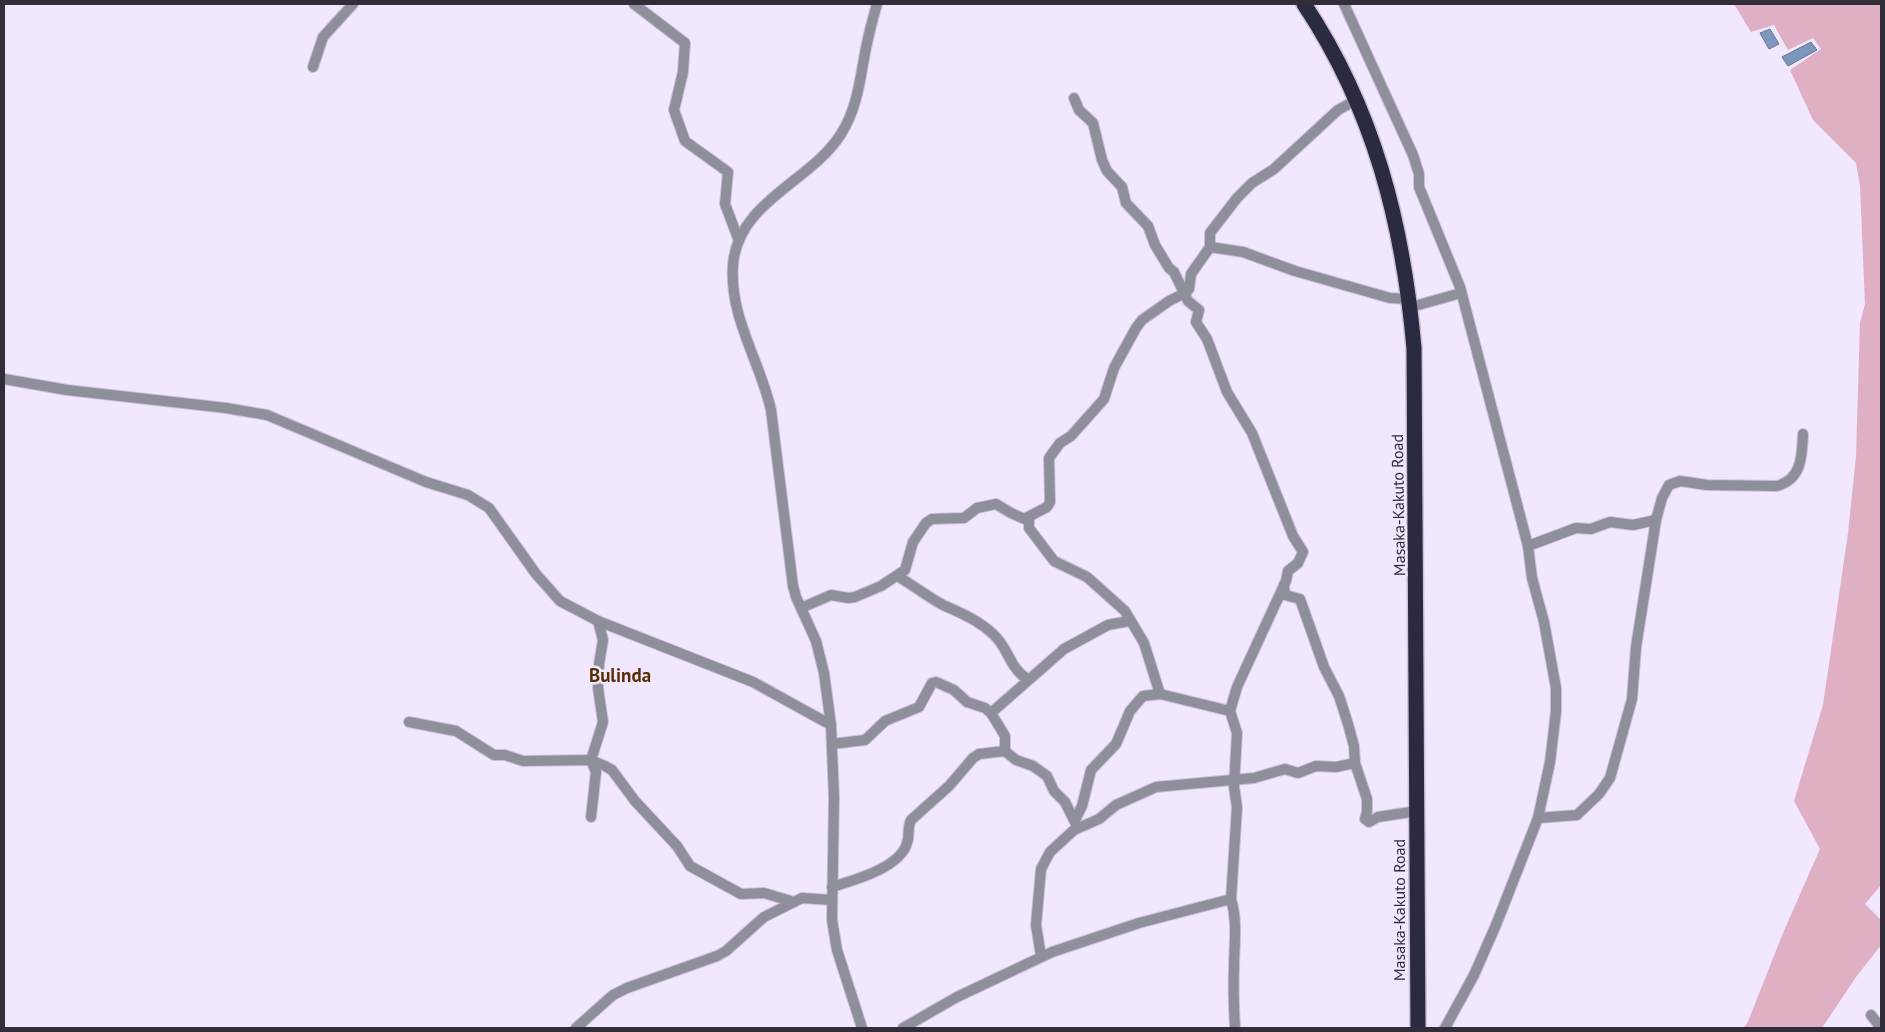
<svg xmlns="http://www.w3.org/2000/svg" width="1885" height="1032" font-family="'PT Sans',sans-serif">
	<rect width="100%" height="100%" fill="#f1e7ff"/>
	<polygon fill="#dfb0c4" points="1734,4 1881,4 1881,885 1865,904 1881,920 1881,945 1856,977 1822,1028 1743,1028 1747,1024 1783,933 1820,849 1794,801 1823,705 1848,533 1856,456 1860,323 1865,304 1860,186 1856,163 1813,120 1790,70 1821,49 1813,38 1788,50 1774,25 1751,32"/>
	<g fill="#7d96bc" stroke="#667694">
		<polygon points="1770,29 1779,44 1769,49 1760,33"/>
		<polygon points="1811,42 1817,50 1788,66 1782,57"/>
	</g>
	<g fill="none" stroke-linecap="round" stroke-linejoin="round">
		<g stroke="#cbc2d7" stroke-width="12">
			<g id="minor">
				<polyline points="634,4 685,43 683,72 674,110 685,141 728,172 725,204 739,241"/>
				<polyline points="1344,4 1413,155 1419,174 1419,187 1460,287 1528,546 1532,578 1544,622 1556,688 1556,712 1550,762 1538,818 1496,925 1474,975 1445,1028"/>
				<polyline points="313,67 323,37 353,4"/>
				<polyline points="1210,247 1243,252 1295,271 1390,298 1410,299"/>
				<polyline points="1411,307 1461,293"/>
				<polyline points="4,379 67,390 226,408 267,415 426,482 468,495 489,508 536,574 560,601 598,621 753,682 831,725"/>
				<polyline points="1026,518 1047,507 1050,502 1049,458 1060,443 1071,436 1104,399 1114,368 1136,328 1142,320 1169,301 1185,293 1189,289 1191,274 1210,247 1210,233 1237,198 1252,183 1274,169 1338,110 1356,100"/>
				<polyline points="1528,546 1576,528 1591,529 1610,522 1633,525 1656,520"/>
				<path d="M897 576C913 585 928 597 943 605 961 613 978 620 993 634 1009 648 1008 666 1027 679"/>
				<polyline points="1284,585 1285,595 1300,599 1324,667 1339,696 1348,724 1354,746 1355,763 1367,799 1367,812 1365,819 1369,822 1378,817 1417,811"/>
				<polyline points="801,608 831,595 848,598 855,597 881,586 905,570 913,542 926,523 932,519 964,518 977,508 996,504 1011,513 1029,521 1029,528 1054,561 1087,577 1125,611 1144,643 1160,694"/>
				<polyline points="991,713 1064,649 1108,625 1129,621"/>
				<polyline points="409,722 456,731 494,755 505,755 523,761 591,760 605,766 612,770 635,801 677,846 690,866 741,894 764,893 794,902"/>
				<polyline points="832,744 865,740 885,721 919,707 932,683 936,682 954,690 967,702 985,708 991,713 1005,736 1005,751"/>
				<polyline points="591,817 596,772 591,760 603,722 598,688 599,664 603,640 598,621"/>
				<path d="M1538 818 1577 815 1599 794 1610 778 1632 699 1636 647 1656 520 1662 498 1669 485 1680 481 1707 485 1777 486C1802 479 1802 456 1803 434"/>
				<polyline points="1075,820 1082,806 1091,770 1116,744 1130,711 1143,696 1160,694 1230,711"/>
				<path d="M832 887C854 880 900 868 907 843 910 835 907 828 911 820L949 786 973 758 979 754 1005 751 1016 760 1033 766 1047 776 1054 791 1065 802 1078 828"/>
				<path d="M1231 899C1238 923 1234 944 1234 969 1233 989 1234 1009 1235 1028"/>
				<polyline points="1041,956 1036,925 1041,869 1050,852 1074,830 1099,819 1116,805 1156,787 1254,778 1285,769 1298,773 1316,766 1336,767 1355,763"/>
				<polyline points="1871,1015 1881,1028"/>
				<polyline points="576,1028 613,995 627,988 717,956 726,951 764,917 802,898 832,900"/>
				<path d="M862 1028 837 950 832 920 834 797 831 725 824 673 816 641 796 597 793 586 771 410C760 361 729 317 733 265 738 201 811 182 841 134 858 107 860 78 866 48 869 33 873 18 877 4"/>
				<polyline points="903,1028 957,997 1052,952 1139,923 1231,899 1237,807 1234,787 1237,733 1230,711 1237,687 1286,581 1288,571 1298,563 1303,552 1293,536 1252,433 1227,392 1207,339 1196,322 1199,310 1188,301 1174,272 1169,268 1155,245 1148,226 1126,203 1122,187 1107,171 1102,160 1093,123 1079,110 1074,98"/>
			</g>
		</g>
		<g stroke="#cbc2d7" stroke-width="18">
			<path id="highway" d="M1304 4C1374 109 1403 224 1414 348L1418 1028"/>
		</g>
		<use href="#minor" stroke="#8e8f9b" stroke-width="10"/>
		<use href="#highway" stroke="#2a2a42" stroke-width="15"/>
	</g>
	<g text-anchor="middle" stroke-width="5" stroke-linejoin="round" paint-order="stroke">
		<g font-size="16" fill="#322d38" stroke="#f1e7ff">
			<text transform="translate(1398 505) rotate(-91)" y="6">Masaka-Kakuto Road</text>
			<text transform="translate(1399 910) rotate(-90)" y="6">Masaka-Kakuto Road</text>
		</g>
		<g font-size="19" font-weight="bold" fill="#582e03" stroke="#f1e7ff">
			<text x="620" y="682">Bulinda</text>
		</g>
	</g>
	<rect width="1885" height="1032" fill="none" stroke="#322d38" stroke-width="10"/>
</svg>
